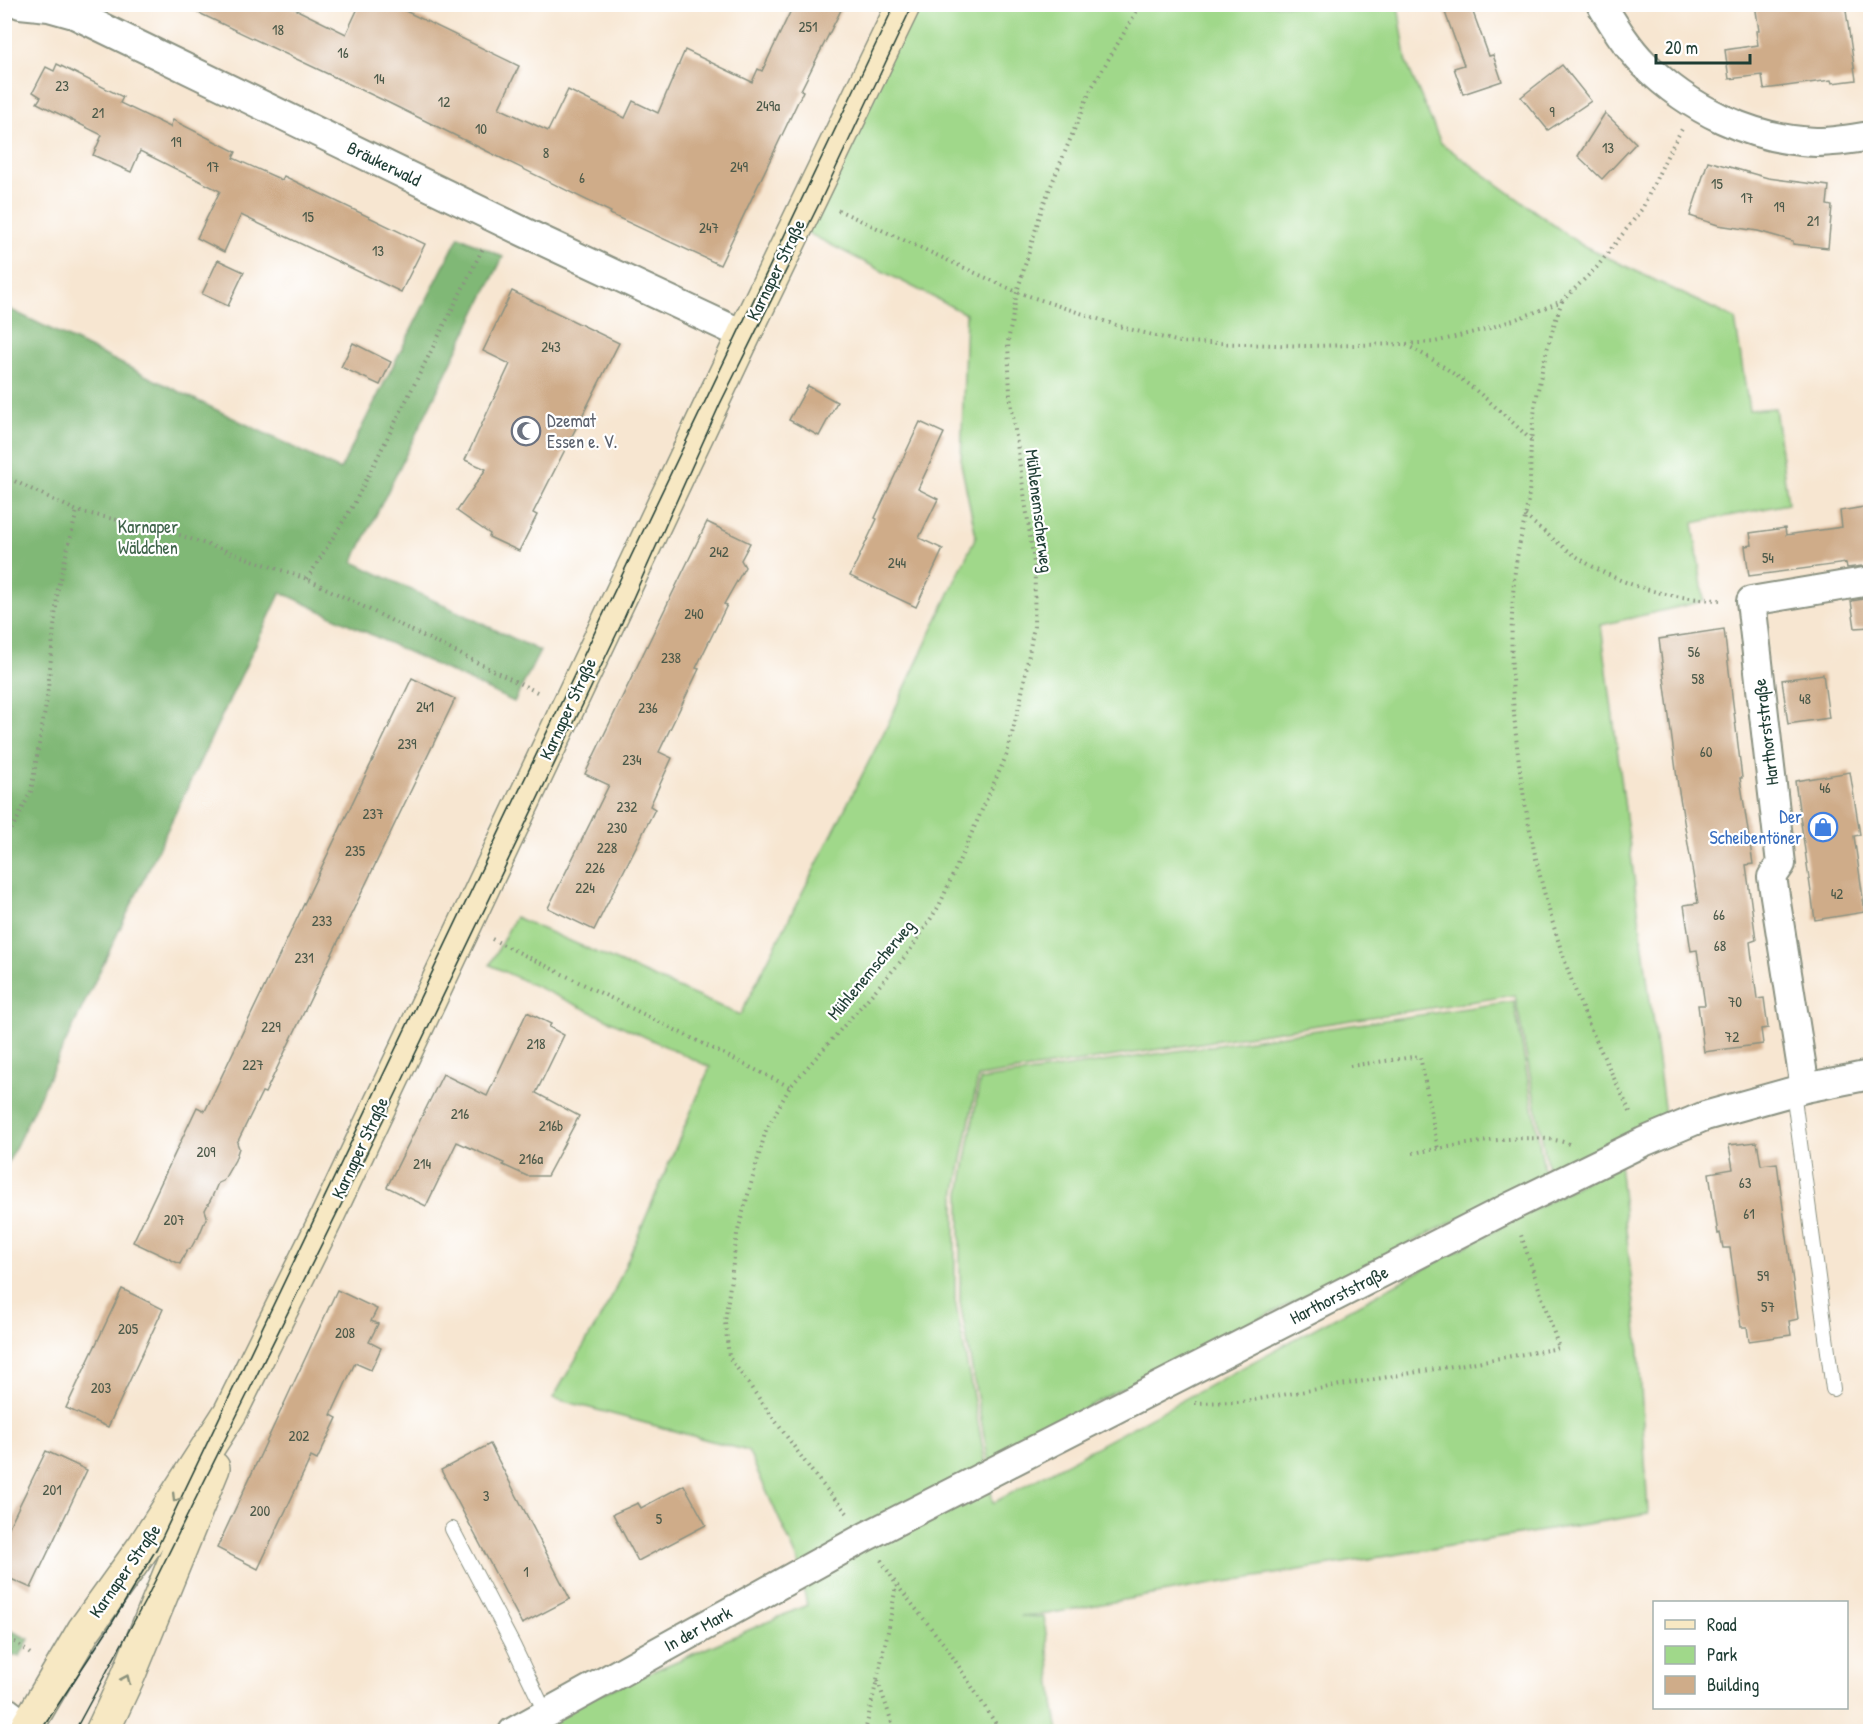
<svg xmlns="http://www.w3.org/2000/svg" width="1875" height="1736" font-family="'Patrick Hand',sans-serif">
	<rect width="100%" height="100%" fill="#fff"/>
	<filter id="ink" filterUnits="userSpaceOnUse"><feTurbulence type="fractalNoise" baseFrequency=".0167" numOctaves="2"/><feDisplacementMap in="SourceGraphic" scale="12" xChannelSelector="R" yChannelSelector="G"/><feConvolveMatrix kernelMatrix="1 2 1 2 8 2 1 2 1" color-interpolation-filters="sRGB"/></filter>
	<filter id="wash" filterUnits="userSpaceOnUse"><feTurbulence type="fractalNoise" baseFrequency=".008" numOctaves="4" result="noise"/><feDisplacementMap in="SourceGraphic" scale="24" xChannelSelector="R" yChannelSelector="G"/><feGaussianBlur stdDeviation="1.35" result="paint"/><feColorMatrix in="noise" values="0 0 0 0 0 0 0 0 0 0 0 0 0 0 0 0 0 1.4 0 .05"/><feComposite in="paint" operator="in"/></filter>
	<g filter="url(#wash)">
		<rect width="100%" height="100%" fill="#f7e6d1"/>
		<g fill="#a0d88a" stroke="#608a5f" stroke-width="1.5">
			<polygon points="905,5 1398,5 1407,64 1441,143 1580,244 1735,319 1749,410 1775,408 1788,504 1693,523 1704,601 1601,625 1666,1123 1549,1175 1515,995 978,1077 955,1196 955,1300 993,1503 1619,1163 1639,1352 1648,1514 1200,1586 1047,1614 1020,1616 1044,1617 1055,1710 1059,1731 514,1731 807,1605 797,1558 748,1451 553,1398 610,1301 710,1067 490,965 515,917 740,1015 887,726 976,536 961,464 966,314 798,228"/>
			<polygon points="1514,1001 1545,1175 1109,1395 989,1464 960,1302 960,1193 980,1080"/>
		</g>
		<g fill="#80b876" stroke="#507a55" stroke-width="1.5">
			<polygon points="459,236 503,257 353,562 540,651 514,702 281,592 5,1169 5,307 340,470"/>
			<polygon points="5,1628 29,1639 20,1656 5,1656"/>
		</g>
		<g id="blocks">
			<g fill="#cfac89">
				<polygon points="180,4 285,4 346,34 360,4 391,4 519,66 499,108 548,131 568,90 625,118 633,101 658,113 685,50 752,82 758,69 762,71 794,4 844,4 801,90 803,91 720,265 610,214 611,212 385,101"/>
				<polygon points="1442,4 1470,4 1489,56 1493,55 1502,81 1463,94 1454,68 1464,65"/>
				<polygon points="1755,4 1845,4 1856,80 1832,83 1831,80 1764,89 1762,75 1729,79 1725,50 1758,45 1756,31 1759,31"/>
				<polygon points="57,64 123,97 120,103 170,127 173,120 236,152 233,158 282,180 284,176 425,244 401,292 241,215 224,252 197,238 220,191 140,151 131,172 93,155 102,135 37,103 41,97 33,92 46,67 54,71"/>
				<polygon points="1562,65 1591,101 1548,130 1521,97"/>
				<polygon points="1605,113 1636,143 1602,179 1578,156"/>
				<polygon points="1708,161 1768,178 1829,186 1827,205 1832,206 1828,248 1793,244 1793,241 1758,231 1718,225 1690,216"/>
				<polygon points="218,260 244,272 228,306 202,294"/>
				<polygon points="512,291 619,343 533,513 537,515 519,551 489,537 490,534 457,511 486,469 465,460 510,364 483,351"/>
				<polygon points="353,343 391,362 380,385 341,367"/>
				<polygon points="808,386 837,402 819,436 789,420"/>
				<polygon points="920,422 944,433 918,489 938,499 919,538 943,549 916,607 850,576 877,519 875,518"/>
				<polygon points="1870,506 1870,565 1847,568 1846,563 1749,576 1745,546 1752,545 1750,533 1785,528 1786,535 1842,527 1840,511"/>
				<polygon points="707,522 750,543 741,560 745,567 724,604 727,605 696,668 699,669 659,752 672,758 650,806 655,809 594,930 548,908 609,785 585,774"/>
				<polygon points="1870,598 1870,627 1855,628 1851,601"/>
				<polygon points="1724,629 1742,778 1740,778 1753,864 1746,865 1756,940 1750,942 1757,999 1764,998 1768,1028 1761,1029 1763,1044 1704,1052 1698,1005 1705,1005 1697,950 1691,951 1684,905 1698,903 1678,786 1659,639"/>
				<polygon points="1823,674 1829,718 1788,724 1782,680"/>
				<polygon points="412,678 455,699 265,1093 262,1092 237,1143 239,1148 235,1160 223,1181 218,1183 212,1197 205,1210 207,1216 198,1238 196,1239 191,1248 187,1250 180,1264 133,1242 197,1107 205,1111"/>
				<polygon points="1850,772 1860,835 1854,836 1865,912 1815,920 1795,781"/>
				<polygon points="527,1012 551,1024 549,1027 564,1035 536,1093 579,1116 547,1176 527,1176 503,1165 504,1163 457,1142 426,1206 387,1187 443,1074 487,1096"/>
				<polygon points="1757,1142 1761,1165 1777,1163 1798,1319 1789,1321 1791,1335 1749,1341 1747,1327 1741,1327 1730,1248 1723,1248 1720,1233 1718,1234 1709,1173 1733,1169 1729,1145"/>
				<polygon points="122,1289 163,1309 108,1427 66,1408"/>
				<polygon points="337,1290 377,1309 371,1321 378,1324 369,1342 381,1348 371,1370 355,1363 331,1415 337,1418 317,1460 311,1457 258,1569 217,1548"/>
				<polygon points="490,1444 570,1599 522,1624 441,1470"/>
				<polygon points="46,1451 87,1470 31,1588 4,1576 4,1537"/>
				<polygon points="684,1485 706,1525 638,1561 613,1514 638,1503 641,1508"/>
			</g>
		</g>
	</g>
	<g filter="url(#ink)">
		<use href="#blocks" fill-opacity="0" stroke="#8b9282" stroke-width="1.5"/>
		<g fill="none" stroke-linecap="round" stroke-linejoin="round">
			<g stroke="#8b9282" stroke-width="16">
				<g id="service">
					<polyline points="1793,1091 1833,1389"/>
					<polyline points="452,1529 513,1645 546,1714"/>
				</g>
			</g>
			<g stroke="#8b9282" stroke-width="32">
				<g id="minor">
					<polyline points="20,4 49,7 74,14 526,233 744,335"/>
					<path d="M1601 4C1614 25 1627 47 1644 64 1689 109 1752 140 1816 142 1834 142 1853 139 1870 136"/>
					<polyline points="1805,1088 1772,877 1781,864 1751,601 1870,581"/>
					<polyline points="4,1710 33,1732"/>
					<polyline points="513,1732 865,1537 1512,1206 1643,1142 1705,1116 1805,1088 1870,1075"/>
				</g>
			</g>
			<g stroke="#8b9282" stroke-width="36">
				<g id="secondary">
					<polyline points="24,1732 84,1630 145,1545 230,1413 325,1221 744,335 904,4"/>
					<polyline points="102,1732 129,1674 213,1468"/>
				</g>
			</g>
			<g stroke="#8b9282" stroke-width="4" stroke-dasharray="1.5 4.5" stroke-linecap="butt">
				<polyline points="838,210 1017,292 1125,328 1180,342 1308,346 1405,344 1435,342 1490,328 1533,313 1562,301 1597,267 1642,209 1669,152 1682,129"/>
				<path d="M1562 301C1546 347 1535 393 1531 442 1530 458 1531 475 1529 492 1526 522 1516 551 1514 581 1503 723 1529 871 1580 1003 1595 1041 1614 1077 1631 1114"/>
				<path d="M1406 345C1454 369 1493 403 1531 440"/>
				<polyline points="4,476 77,511 168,531 307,579 539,693"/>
				<path d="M1525 516C1541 529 1556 542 1573 554 1617 585 1670 600 1723 600"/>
				<polyline points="307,579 354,504 484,246"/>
				<polyline points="4,839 17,820 31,791 47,699 58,587 77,511"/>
				<polyline points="492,939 790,1087"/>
				<polyline points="1350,1066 1420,1056 1438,1149"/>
				<path d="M1413 1153C1452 1147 1533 1129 1569 1144"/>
				<polyline points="1195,1403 1241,1402 1559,1348 1521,1235"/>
				<polyline points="847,1513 816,1477 729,1357 725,1322 737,1234 766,1130 790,1087 909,952 939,906 1007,754 1021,698 1034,626 1035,570 1010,395 1008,342 1017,292 1043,205 1091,89 1141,4"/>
				<polyline points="881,1560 896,1584 947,1648 1001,1732"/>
				<polyline points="4,1636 15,1642 33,1656"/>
				<polyline points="878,1681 895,1732"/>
				<polyline points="865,1732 889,1627 896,1585"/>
			</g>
			<use href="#service" stroke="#fff" stroke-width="14"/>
			<use href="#minor" stroke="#fff" stroke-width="28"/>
			<use href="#secondary" stroke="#f7e8c3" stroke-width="33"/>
			<g stroke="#1f3d34" stroke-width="1.5">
				<polyline points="40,1732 112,1623 157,1548 895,4"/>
				<polyline points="74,1732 145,1601 394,1098 620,627 720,404 820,202 913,4"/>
			</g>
		</g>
		<defs><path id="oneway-chevron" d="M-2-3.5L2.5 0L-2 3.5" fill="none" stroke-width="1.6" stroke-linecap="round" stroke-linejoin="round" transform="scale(1.5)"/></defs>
		<g stroke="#8b927c">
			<use href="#oneway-chevron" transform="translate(176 1498) rotate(122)"/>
			<use href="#oneway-chevron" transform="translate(126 1679) rotate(-66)"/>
		</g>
	</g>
	<defs>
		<g id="mosque-ring" transform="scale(1.5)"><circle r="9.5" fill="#fff" stroke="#6b7280" stroke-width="1.5"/><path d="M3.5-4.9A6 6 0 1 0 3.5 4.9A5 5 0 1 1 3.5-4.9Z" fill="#6b7280"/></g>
		<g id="shop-ring" transform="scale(1.5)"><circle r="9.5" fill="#fff" stroke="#3f7fe0" stroke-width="1.5"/><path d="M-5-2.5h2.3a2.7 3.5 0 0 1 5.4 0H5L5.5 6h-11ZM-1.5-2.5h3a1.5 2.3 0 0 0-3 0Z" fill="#3f7fe0"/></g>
	</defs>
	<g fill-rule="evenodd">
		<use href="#mosque-ring" x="526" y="431"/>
		<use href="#shop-ring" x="1823" y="827"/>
	</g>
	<g text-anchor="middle" stroke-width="4.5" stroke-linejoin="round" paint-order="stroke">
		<g font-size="15" fill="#4b5949">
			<text x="808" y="32">251</text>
			<text x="278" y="35">18</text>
			<text x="343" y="58">16</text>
			<text x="379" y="84">14</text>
			<text x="62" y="91">23</text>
			<text x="444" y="107">12</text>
			<text x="768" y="111">249a</text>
			<text x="1552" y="117">9</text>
			<text x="98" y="118">21</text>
			<text x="481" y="134">10</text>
			<text x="176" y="147">19</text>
			<text x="1608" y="153">13</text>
			<text x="546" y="158">8</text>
			<text x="213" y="172">17</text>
			<text x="739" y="172">249</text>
			<text x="582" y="183">6</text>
			<text x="1717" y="189">15</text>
			<text x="1747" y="203">17</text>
			<text x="1779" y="212">19</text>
			<text x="308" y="222">15</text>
			<text x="1813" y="226">21</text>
			<text x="709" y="233">247</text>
			<text x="378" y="256">13</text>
			<text x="551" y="352">243</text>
			<text x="719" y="557">242</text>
			<text x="1768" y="563">54</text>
			<text x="897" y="568">244</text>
			<text x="694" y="619">240</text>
			<text x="1694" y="657">56</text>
			<text x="671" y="663">238</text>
			<text x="1698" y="684">58</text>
			<text x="1805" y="704">48</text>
			<text x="425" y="712">241</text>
			<text x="648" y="713">236</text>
			<text x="407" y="749">239</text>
			<text x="1706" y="757">60</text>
			<text x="632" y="765">234</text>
			<text x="1825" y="793">46</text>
			<text x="627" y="812">232</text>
			<text x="373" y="819">237</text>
			<text x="617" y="833">230</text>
			<text x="607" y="853">228</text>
			<text x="355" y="856">235</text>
			<text x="595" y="873">226</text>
			<text x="585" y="893">224</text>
			<text x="1837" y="899">42</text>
			<text x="1719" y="920">66</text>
			<text x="322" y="926">233</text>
			<text x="1720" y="951">68</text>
			<text x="304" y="963">231</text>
			<text x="1735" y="1007">70</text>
			<text x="271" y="1032">229</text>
			<text x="1732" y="1042">72</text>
			<text x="536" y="1049">218</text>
			<text x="253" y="1070">227</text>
			<text x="460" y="1119">216</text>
			<text x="551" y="1131">216b</text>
			<text x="206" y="1157">209</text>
			<text x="531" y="1164">216a</text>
			<text x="422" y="1169">214</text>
			<text x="1745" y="1188">63</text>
			<text x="1749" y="1219">61</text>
			<text x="174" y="1225">207</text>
			<text x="1763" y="1281">59</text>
			<text x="1768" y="1312">57</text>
			<text x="128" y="1334">205</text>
			<text x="345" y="1338">208</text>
			<text x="101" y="1393">203</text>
			<text x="299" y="1441">202</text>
			<text x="52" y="1495">201</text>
			<text x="486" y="1501">3</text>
			<text x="260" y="1516">200</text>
			<text x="659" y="1524">5</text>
			<text x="526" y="1577">1</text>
		</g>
		<g font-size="18" fill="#1f3d34" stroke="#fff">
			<text transform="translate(384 164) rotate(26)" y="6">Bräukerwald</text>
			<text transform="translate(776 270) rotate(-64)" y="6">Karnaper Straße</text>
			<text transform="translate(1039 511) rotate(83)" y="6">Mühlenemscherweg</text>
			<text transform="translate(568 709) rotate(-65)" y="6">Karnaper Straße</text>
			<text transform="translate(1766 732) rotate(-97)" y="6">Harthorststraße</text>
			<text transform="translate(871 970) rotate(-50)" y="6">Mühlenemscherweg</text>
			<text transform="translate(360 1148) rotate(-65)" y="6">Karnaper Straße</text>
			<text transform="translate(1339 1295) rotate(-27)" y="6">Harthorststraße</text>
			<text transform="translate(125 1571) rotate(-55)" y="6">Karnaper Straße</text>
			<text transform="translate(698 1629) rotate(-29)" y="6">In der Mark</text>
		</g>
		<g font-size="18" fill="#5b616d" stroke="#fff" text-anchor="start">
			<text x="547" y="427">Dzemat<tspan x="547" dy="21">Essen e. V.</tspan></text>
		</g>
		<g font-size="18" fill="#3f644a" stroke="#fff">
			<text x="148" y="533">Karnaper<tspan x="148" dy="21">Wäldchen</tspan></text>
		</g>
		<g font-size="18" fill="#366cbe" stroke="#fff" text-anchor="end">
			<text x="1802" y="823">Der<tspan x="1802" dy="21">Scheibentöner</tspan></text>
		</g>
	</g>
	<rect width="1875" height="1736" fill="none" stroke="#fff" stroke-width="24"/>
	<rect x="1653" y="1601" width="195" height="108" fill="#ffffff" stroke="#a5b1ae" stroke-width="1.5"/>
	<rect x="1665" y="1620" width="30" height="9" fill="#f7e8c3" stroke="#a5b1ae" stroke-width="1.5"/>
	<text x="1707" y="1631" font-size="18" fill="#1f3d34">Road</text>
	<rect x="1665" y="1646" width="30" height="18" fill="#a0d88a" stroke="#a5b1ae" stroke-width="1.5"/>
	<text x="1707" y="1661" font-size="18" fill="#1f3d34">Park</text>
	<rect x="1665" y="1676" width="30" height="18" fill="#cfac89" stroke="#a5b1ae" stroke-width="1.5"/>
	<text x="1707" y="1691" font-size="18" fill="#1f3d34">Building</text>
	<path d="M1656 54v9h94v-9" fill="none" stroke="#1f3d34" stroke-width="3"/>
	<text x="1665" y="54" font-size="18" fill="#1f3d34" stroke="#ffffff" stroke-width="4.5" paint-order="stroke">20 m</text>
</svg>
